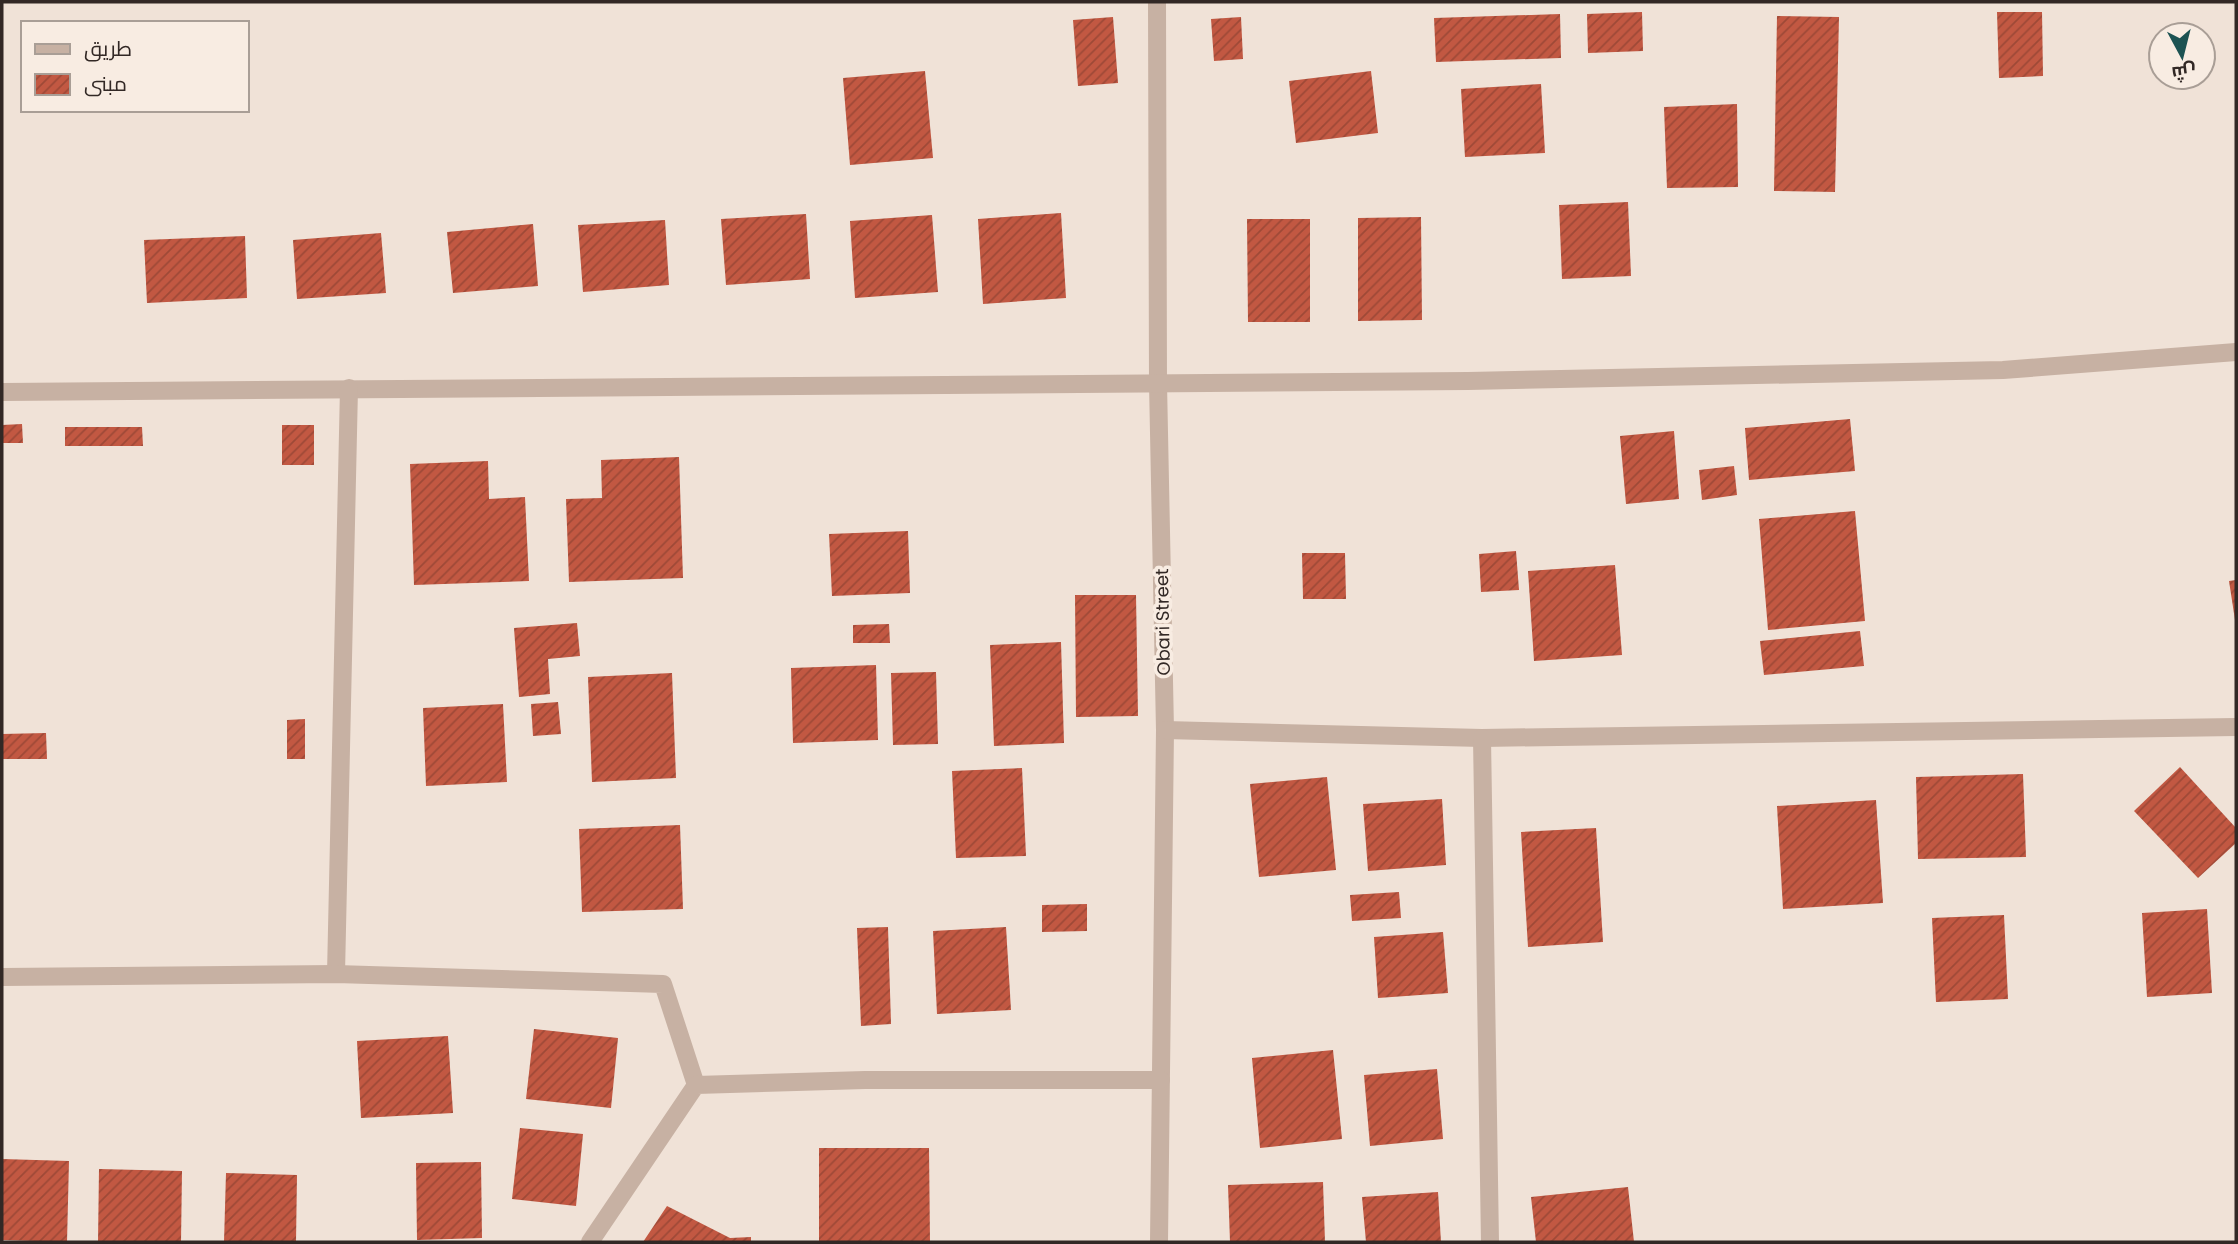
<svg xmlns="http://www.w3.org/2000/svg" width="2238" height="1244" font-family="Poppins,Cairo,sans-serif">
	<defs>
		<pattern id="building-hatch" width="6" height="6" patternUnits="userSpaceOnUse" patternTransform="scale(1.75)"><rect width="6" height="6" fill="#c25842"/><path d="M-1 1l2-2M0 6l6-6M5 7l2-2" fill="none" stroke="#9e4937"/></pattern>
	</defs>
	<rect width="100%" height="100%" fill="#f0e2d7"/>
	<g fill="url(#building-hatch)">
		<polygon points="1642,12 1643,51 1588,53 1587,14"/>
		<polygon points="1997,12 2042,12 2043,76 1999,78"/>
		<polygon points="1560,14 1561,58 1436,62 1434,18"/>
		<polygon points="1777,16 1839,17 1835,192 1774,191"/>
		<polygon points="1113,17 1118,83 1078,86 1073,20"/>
		<polygon points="1241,17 1243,59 1214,61 1211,19"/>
		<polygon points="925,71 933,158 850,165 843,78"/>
		<polygon points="1371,71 1378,133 1296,143 1289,81"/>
		<polygon points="1541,84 1545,153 1465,157 1461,89"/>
		<polygon points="1737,104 1738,187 1667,188 1664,107"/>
		<polygon points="1628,202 1631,276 1562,279 1559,205"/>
		<polygon points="1061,213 1066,298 983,304 978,219"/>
		<polygon points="806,214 810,279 726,285 721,219"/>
		<polygon points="932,215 938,292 855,298 850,221"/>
		<polygon points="1421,217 1422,320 1358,321 1358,218"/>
		<polygon points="1247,219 1310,219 1310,322 1248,322"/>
		<polygon points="665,220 669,285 583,292 578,225"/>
		<polygon points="533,224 538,286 453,293 447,232"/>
		<polygon points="381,233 386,293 297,299 293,240"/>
		<polygon points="245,236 247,298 147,303 144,240"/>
		<polygon points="1850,419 1855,471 1749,480 1745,428"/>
		<polygon points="22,424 23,443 2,443 2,425"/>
		<rect x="282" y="425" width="32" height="40"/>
		<polygon points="65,427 142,427 143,446 65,446"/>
		<polygon points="1674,431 1679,499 1626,504 1620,436"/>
		<polygon points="679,457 683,578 569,582 566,499 602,498 601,460"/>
		<polygon points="488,461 489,499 525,497 529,581 414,585 410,464"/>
		<polygon points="1734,466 1737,495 1702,500 1699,470"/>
		<polygon points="1855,511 1865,621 1768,630 1759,519"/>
		<polygon points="908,531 910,593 832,596 829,534"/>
		<polygon points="1516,551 1519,590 1481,592 1479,554"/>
		<polygon points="1302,553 1345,553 1346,599 1303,599"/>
		<polygon points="1615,565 1622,655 1534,661 1528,571"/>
		<polygon points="2236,580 2236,620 2235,620 2229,581"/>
		<polygon points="1075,595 1136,595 1138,716 1076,717"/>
		<polygon points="577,623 580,656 548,659 550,694 519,697 514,628"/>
		<polygon points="889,624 890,643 853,643 853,625"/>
		<polygon points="1860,631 1864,666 1764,675 1760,641"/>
		<polygon points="1061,642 1064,743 994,746 990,645"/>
		<polygon points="876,665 878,740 793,743 791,668"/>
		<polygon points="936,672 938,744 893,745 891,673"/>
		<polygon points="672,673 676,778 592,782 588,677"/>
		<polygon points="558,702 561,734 533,736 531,704"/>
		<polygon points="503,704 507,782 426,786 423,708"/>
		<polygon points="305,719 305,759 287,759 287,720"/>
		<polygon points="46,733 47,759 2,759 2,734"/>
		<polygon points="2180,767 2236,828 2236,843 2198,878 2134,811"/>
		<polygon points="1022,768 1026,856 956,858 952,771"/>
		<polygon points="2023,774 2026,857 1918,859 1916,777"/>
		<polygon points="1327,777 1336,870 1259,877 1250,784"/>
		<polygon points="1442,799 1446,865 1368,871 1363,804"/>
		<polygon points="1876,800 1883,903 1783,909 1777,806"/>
		<polygon points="680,825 683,909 582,912 579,829"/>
		<polygon points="1596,828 1603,942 1528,947 1521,832"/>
		<polygon points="1399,892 1401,918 1352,921 1350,895"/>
		<polygon points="1087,904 1087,931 1042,932 1042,905"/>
		<polygon points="2207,909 2212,993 2147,997 2142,913"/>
		<polygon points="2004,915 2008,999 1936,1002 1932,918"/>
		<polygon points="888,927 891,1024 861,1026 857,928"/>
		<polygon points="1006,927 1011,1010 937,1014 933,931"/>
		<polygon points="1443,932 1448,993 1378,998 1374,937"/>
		<polygon points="534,1029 618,1038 611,1108 526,1099"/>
		<polygon points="448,1036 453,1113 361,1118 357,1041"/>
		<polygon points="1333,1050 1342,1139 1260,1148 1252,1058"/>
		<polygon points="1437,1069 1443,1139 1370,1146 1364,1075"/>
		<polygon points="520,1128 583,1134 576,1206 512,1199"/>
		<polygon points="819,1148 929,1148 930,1242 819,1242"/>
		<polygon points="2,1159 69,1161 67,1242 2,1240"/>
		<polygon points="481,1162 482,1238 417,1240 416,1163"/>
		<polygon points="99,1169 182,1171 181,1242 98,1242"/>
		<polygon points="226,1173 297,1175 296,1242 224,1242"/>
		<polygon points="1323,1182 1325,1242 1230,1242 1228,1185"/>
		<polygon points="1628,1187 1634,1242 1536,1242 1531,1197"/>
		<polygon points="1438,1192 1441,1242 1366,1242 1362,1197"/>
		<polygon points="667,1206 730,1238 751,1237 751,1242 643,1242"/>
	</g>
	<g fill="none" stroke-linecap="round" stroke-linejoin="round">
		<g stroke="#c7b1a3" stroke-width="18">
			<polyline points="1157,2 1158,383 1165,730 1159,1242"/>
			<polyline points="2,392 1468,381 2003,370 2236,352"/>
			<polyline points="1165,730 1482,738 2236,727"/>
			<polyline points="1482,738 1490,1242"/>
			<polyline points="336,974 349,388"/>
			<polyline points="2,977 336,974 663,984 696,1085"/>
			<polyline points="590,1242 696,1085 865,1080 1161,1080"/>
		</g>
	</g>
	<g text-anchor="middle" stroke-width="7" stroke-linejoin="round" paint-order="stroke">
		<g font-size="18" fill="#322825" stroke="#f8ece2">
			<text transform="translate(1163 622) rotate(-91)" y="6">Obari Street</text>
		</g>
	</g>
	<rect width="2238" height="1244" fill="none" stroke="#322825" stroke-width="7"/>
	<rect x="21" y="21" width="228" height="91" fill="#f8ece2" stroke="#a99e96" stroke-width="2"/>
	<rect x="35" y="44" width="35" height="10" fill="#c7b1a3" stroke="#a99e96" stroke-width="2"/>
	<text x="84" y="56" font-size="21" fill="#322825">طريق</text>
	<rect x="35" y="74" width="35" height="21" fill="url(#building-hatch)" stroke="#a99e96" stroke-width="2"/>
	<text x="84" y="91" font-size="21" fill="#322825">مبنى</text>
	<g transform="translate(2182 56) rotate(173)"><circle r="33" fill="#f8ece2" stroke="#a99e96" stroke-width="2"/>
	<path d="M0-5L12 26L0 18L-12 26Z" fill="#1c5252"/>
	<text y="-10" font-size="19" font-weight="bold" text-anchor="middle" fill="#322825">ش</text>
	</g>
</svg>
